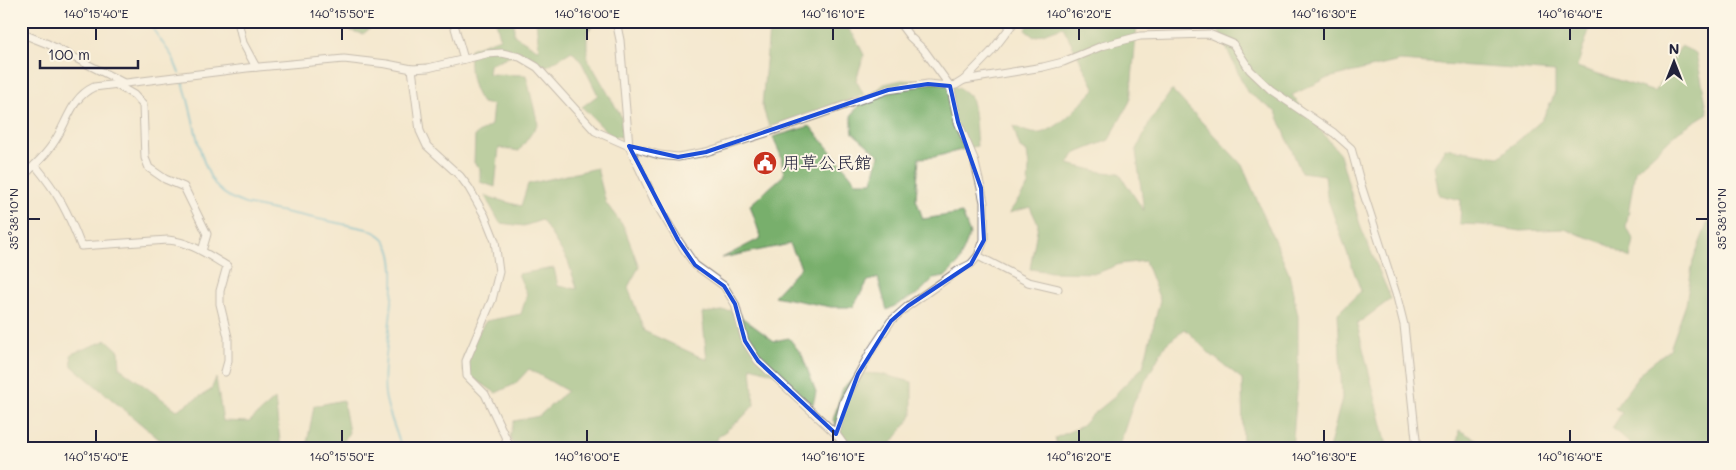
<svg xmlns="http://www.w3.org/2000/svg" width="1736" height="470" font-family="Mali,'Klee One',sans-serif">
	<rect width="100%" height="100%" fill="#fcf5e5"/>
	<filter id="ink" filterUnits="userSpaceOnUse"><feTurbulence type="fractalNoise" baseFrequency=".02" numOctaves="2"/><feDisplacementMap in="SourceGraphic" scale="10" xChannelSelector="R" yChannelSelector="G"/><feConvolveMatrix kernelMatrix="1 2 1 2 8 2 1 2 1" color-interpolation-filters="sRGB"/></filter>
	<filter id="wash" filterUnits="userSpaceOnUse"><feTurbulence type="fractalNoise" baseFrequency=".0096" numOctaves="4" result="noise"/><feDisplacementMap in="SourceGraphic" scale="20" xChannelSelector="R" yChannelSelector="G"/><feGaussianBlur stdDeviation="1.12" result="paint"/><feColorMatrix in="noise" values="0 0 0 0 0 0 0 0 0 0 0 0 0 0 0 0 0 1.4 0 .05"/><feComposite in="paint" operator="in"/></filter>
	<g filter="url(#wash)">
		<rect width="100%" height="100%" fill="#f4e8ce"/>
		<g fill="#78af6c" stroke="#4d6854">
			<polygon points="314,21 379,21 363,34"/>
			<path d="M496 21H514V35L539 50 536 21H599L587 31V57L621 116 622 137 611 136 582 107 598 95 582 63 572 51 547 66 541 64 520 51 489 65 488 74 526 75 538 124 519 151 499 148 495 187 480 182V169L474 163 475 135 491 125 493 105 482 103C470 86 469 69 470 49L500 38Z"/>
			<polygon points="753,21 842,21 855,37 864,55 856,80 864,95 769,127 762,105 769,30 753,25"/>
			<path d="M1032 21H1136L1137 26 1130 101 1109 140 1074 154 1068 164 1102 172 1119 173 1144 211 1136 151 1150 121 1172 90 1242 165 1289 274 1298 316V380L1292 449H1243L1242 379 1210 354 1185 329 1166 344 1134 401 1118 449H1058L1055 438 1082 426 1091 416 1112 399 1121 388 1143 367 1160 300 1145 261 1120 264 1097 273 1051 272 1030 269 1038 224 1030 207 1009 213 1028 186 1029 167 1027 152 1020 148 1013 126C1019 128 1026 132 1032 133 1054 137 1081 103 1095 89L1063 27 1034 37 1025 30Z"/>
			<polygon points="1214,21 1592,21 1577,67 1655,92 1681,46 1696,53 1708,113 1679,131 1635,171 1626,228 1634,240 1630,258 1603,243 1564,229 1520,231 1482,225 1460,224 1461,200 1439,195 1434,166 1445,148 1499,157 1542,120 1555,94 1555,72 1400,61 1328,78 1292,95 1340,154 1361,228 1391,299 1357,324 1388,449 1329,449 1342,398 1338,313 1361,291 1327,197 1325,175 1301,172 1276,112 1247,92"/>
			<path d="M902 80C920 81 961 80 971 99 975 107 976 136 977 146L934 157 919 158 916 199 923 219 962 213 970 234 958 264 945 277 933 279 919 293 887 310 878 278 868 281 853 307H831L774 296 801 267 790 244 722 258 761 238 750 205 784 175 781 156 773 137 810 126 856 182H872L879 155 853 133 851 116 858 106 884 84Z"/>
			<polygon points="597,168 606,203 624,227 639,267 628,287 644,331 707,360 702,313 732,310 774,341 789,338 802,355 816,392 813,404 804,400 779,375 751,367 754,405 742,418 718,437 714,449 515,449 510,437 514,421 539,416 567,391 529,369 515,384 496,393 464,372 464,354 486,321 521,314 527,294 518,274 554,268 558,286 577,289 568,261 542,220 524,226 500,223 485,196 521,206 528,184"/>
			<polygon points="1715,199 1715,434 1702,449 1636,449 1612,428 1622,413 1615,408 1643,370 1670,349 1686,304 1693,260 1713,209"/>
			<polygon points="107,340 119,351 120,368 177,410 211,390 216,378 223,421 249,422 275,399 281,449 160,449 160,440 72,366 71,354"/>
			<polygon points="859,373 881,374 912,382 912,416 887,449 866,449 849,445 833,420 843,388"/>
			<polygon points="343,400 349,432 340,449 306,449 314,406"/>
			<polygon points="1459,430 1494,449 1457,449"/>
		</g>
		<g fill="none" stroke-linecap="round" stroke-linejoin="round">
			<g stroke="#49afc8" stroke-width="2">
				<polyline points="147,21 172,56 179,73"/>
				<path d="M181 78C194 108 197 165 218 188 225 196 235 200 245 204L367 229C374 232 382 235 386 242 405 270 380 356 385 394 387 411 397 432 402 449"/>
			</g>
		</g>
	</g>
	<g filter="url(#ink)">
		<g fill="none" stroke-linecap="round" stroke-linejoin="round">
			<g stroke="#8b8584" stroke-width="9">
				<g id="minor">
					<polyline points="238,21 243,43 256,67"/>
					<polyline points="453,21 464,59"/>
					<polyline points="616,21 620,40 629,146 655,202 678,240 695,265 724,286 735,304 745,341 758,361 836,434 847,449"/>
					<polyline points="21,30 28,36 48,44 124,83"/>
					<polyline points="412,69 420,131 427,146 460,176 469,188 485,216 495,241 499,272 492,300 466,361 467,376 485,394 511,449"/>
					<polyline points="964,80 1043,67 1063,62 1102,46 1140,36 1209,34 1233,44 1250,70 1271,90 1334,133 1351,148 1361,185 1397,297 1404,325 1417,449"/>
					<polyline points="115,84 134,95 143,105 145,158 149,168 165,179 184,187 207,234 202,251"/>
					<path d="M35 165C58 193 68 212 81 246L168 240C191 242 208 255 227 266L220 291V304L228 337V361L225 372"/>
					<path d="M21 178C34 166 47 154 56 139 68 120 72 97 94 87L247 68 344 59 387 64 412 69 428 68 486 54 502 53 520 57 537 67 595 131 629 146 659 155 678 157 706 152 766 133 888 90 928 84 950 86 956 85 964 80 991 52 1015 21"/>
					<polyline points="978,256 1028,282 1058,289"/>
					<polyline points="836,434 844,401 871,351 891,321 908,306 959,270 971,264 978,256 984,240 984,202 981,188 974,159 958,122 950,86 924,50 910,37 898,21"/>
					<polyline points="1709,449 1715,439"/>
				</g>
			</g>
			<use href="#minor" stroke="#fff" stroke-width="7"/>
		</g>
	</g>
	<path d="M0 0H1736V470H0ZM928 84 950 86 958 122 981 188 984 240 971 264 908 306 891 321 858 374 836 434 758 361 745 341 735 304 724 286 695 265 678 240 629 146 678 157 706 152 888 90Z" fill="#f4e8ce" fill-opacity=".55" fill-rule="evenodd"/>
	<path fill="none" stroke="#1d4ed8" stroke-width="4" stroke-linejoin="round" d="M928 84 950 86 958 122 981 188 984 240 971 264 908 306 891 321 858 374 836 434 758 361 745 341 735 304 724 286 695 265 678 240 629 146 678 157 706 152 888 90Z"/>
	<path fill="none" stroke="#22223b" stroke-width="2" d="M96 28V40M342 28V40M587 28V40M833 28V40M1079 28V40M1324 28V40M1570 28V40M28 219H40M1696 219H1708M96 430V442M342 430V442M587 430V442M833 430V442M1079 430V442M1324 430V442M1570 430V442"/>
	<defs>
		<g id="civic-disc" transform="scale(1.25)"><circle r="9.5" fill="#c8321e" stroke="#fcf5e5"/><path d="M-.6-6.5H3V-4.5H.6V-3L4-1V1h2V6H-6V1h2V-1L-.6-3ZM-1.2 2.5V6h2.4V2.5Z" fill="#fff"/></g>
	</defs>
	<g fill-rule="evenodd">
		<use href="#civic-disc" x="765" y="163"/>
	</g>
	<g text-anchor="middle" stroke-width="4" stroke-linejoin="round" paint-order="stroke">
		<g font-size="18" fill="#22223b" stroke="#fcf5e5" text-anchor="start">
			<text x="782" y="169">用草公民館</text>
		</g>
	</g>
	<rect width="1736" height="470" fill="none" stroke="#fcf5e5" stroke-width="55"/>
	<g transform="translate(1674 62)" stroke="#fcf5e5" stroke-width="4" paint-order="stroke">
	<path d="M0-4L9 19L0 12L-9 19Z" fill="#22223b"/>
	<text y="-8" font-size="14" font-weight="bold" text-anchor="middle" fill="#22223b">N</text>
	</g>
	<path d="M40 60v8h98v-8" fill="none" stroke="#22223b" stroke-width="2.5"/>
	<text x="48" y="60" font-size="15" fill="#22223b" stroke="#fcf5e5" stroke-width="4" paint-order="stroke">100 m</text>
	<rect x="28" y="28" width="1680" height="414" fill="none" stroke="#22223b" stroke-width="2"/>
	<g font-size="12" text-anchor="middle" fill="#22223b">
		<text x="96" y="18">140°15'40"E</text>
		<text x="342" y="18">140°15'50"E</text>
		<text x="587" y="18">140°16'00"E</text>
		<text x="833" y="18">140°16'10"E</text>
		<text x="1079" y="18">140°16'20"E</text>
		<text x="1324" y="18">140°16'30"E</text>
		<text x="1570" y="18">140°16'40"E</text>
		<text transform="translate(14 219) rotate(-90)" y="4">35°38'10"N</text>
		<text transform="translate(1722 219) rotate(-90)" y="4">35°38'10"N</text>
		<text x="96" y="461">140°15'40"E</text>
		<text x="342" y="461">140°15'50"E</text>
		<text x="587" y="461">140°16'00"E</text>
		<text x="833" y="461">140°16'10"E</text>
		<text x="1079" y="461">140°16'20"E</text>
		<text x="1324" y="461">140°16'30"E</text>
		<text x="1570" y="461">140°16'40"E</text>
	</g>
</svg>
